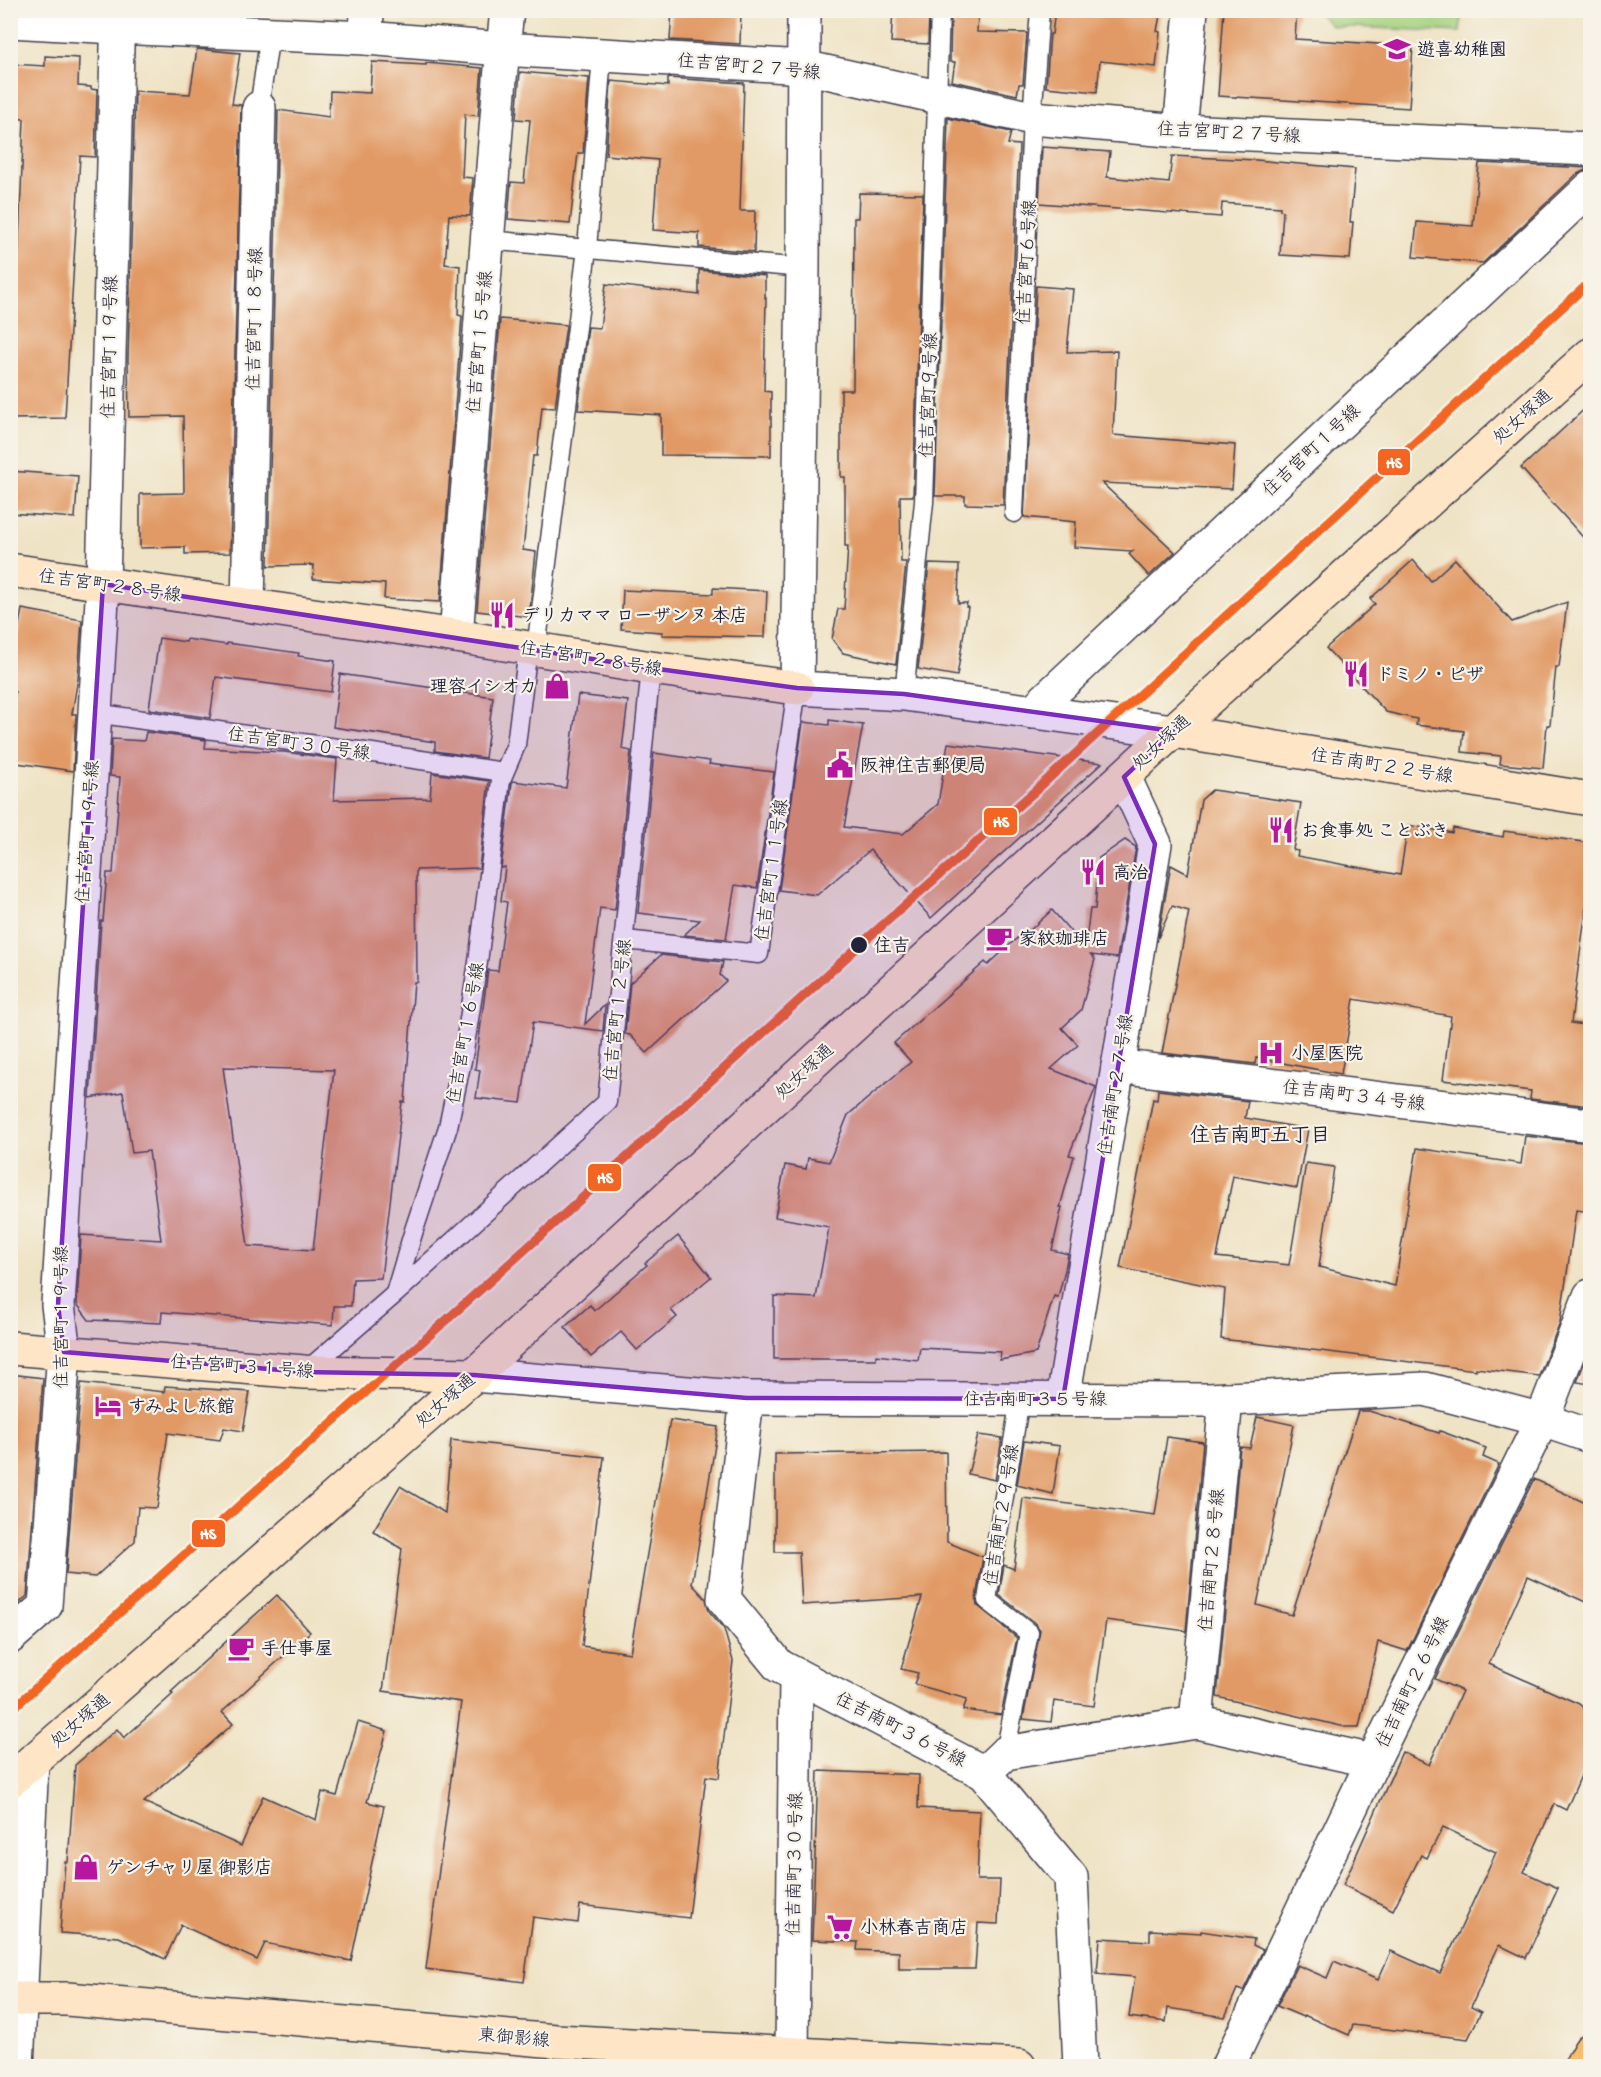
<svg xmlns="http://www.w3.org/2000/svg" width="1601" height="2077" font-family="'Gochi Hand','Klee One',sans-serif">
	<rect width="100%" height="100%" fill="#f7f3e8"/>
	<filter id="ink" filterUnits="userSpaceOnUse"><feTurbulence type="fractalNoise" baseFrequency=".0167" numOctaves="2"/><feDisplacementMap in="SourceGraphic" scale="12" xChannelSelector="R" yChannelSelector="G"/><feConvolveMatrix kernelMatrix="1 2 1 2 8 2 1 2 1" color-interpolation-filters="sRGB"/></filter>
	<filter id="wash" filterUnits="userSpaceOnUse"><feTurbulence type="fractalNoise" baseFrequency=".008" numOctaves="4" result="noise"/><feDisplacementMap in="SourceGraphic" scale="24" xChannelSelector="R" yChannelSelector="G"/><feGaussianBlur stdDeviation="1.35" result="paint"/><feColorMatrix in="noise" values="0 0 0 0 0 0 0 0 0 0 0 0 0 0 0 0 0 1.4 0 .05"/><feComposite in="paint" operator="in"/></filter>
	<g filter="url(#wash)">
		<rect width="100%" height="100%" fill="#efe3c5"/>
		<polygon fill="#a4d27f" stroke="#637a5d" stroke-width="1.5" points="1318,10 1462,10 1462,11 1460,32 1332,26 1318,13"/>
		<g id="blocks">
			<g fill="#e19a65" fill-rule="evenodd">
				<polygon points="672,10 741,10 740,44 670,40"/>
				<polygon points="893,10 929,10 928,44 891,42"/>
				<polygon points="1055,10 1161,10 1157,31 1160,32 1156,67 1100,61 1097,92 1046,87 1050,34 1052,34"/>
				<polygon points="1224,10 1297,10 1295,39 1413,46 1409,108 1218,96"/>
				<polygon points="951,11 978,12 977,32 1027,33 1023,84 1019,84 1017,95 952,81 955,62 950,62"/>
				<polygon points="197,49 240,53 232,104 241,105 230,553 185,554 185,547 140,548 140,494 184,493 183,416 129,417 128,360 135,91 190,94"/>
				<polygon points="45,56 79,58 78,86 91,87 91,89 97,90 95,157 80,156 65,418 10,419 10,286 17,287 24,119 10,118 10,64 45,66"/>
				<polygon points="372,62 426,65 426,63 482,68 478,116 465,114 462,177 473,178 470,216 449,215 445,264 460,266 458,315 462,316 440,602 384,599 385,584 313,579 314,565 268,566 278,110 329,117 330,91 370,93"/>
				<polygon points="520,72 589,78 583,153 578,153 570,224 508,219 511,182 524,183 530,120 516,119"/>
				<polygon points="668,78 744,83 740,211 755,211 754,252 699,247 699,233 653,230 658,160 606,155 611,81 668,86"/>
				<polygon points="948,118 1011,132 1008,144 1019,145 1003,505 965,504 965,496 935,496"/>
				<polygon points="1042,147 1110,152 1107,177 1169,183 1172,156 1256,160 1355,169 1350,222 1353,222 1350,259 1280,255 1283,211 1280,210 1280,207 1222,203 1221,217 1039,203"/>
				<polygon points="1479,163 1590,168 1590,170 1585,170 1577,174 1483,263 1413,257 1417,222 1473,226"/>
				<polygon points="859,193 923,194 913,496 900,496 901,562 906,562 896,664 843,653 832,639 838,609 844,609 848,546 845,546 845,477 841,477 841,390 853,390 854,218 858,218"/>
				<polygon points="699,270 765,276 765,298 766,298 764,391 771,392 771,456 661,455 661,415 578,410 588,327 600,328 606,284 699,295"/>
				<polygon points="1036,286 1073,289 1067,352 1117,351 1113,435 1235,445 1232,489 1102,483 1175,552 1149,576 1129,554 1133,551 1074,547 1076,522 1024,517"/>
				<polygon points="500,319 566,325 555,408 542,407 537,456 533,456 523,550 536,552 529,617 477,611"/>
				<polygon points="1590,404 1590,545 1521,468"/>
				<polygon points="10,471 78,476 75,518 10,513"/>
				<polygon points="1455,559 1512,622 1567,602 1559,667 1556,667 1550,725 1547,725 1543,768 1500,764 1501,756 1462,752 1464,731 1416,725 1417,719 1386,712 1326,648 1375,604 1370,599 1413,560 1431,581"/>
				<polygon points="929,564 959,565 958,603 967,603 966,607 968,607 957,676 918,669"/>
				<polygon points="713,588 767,591 765,637 662,635 662,632 621,629 623,590 713,594"/>
				<polygon points="22,609 82,620 78,678 72,714 76,714 73,771 10,762 10,720 15,692 10,692 10,671"/>
				<polygon points="159,638 186,642 187,639 227,645 227,643 299,653 298,656 335,661 331,692 216,677 210,718 149,709"/>
				<polygon points="340,674 493,697 485,758 435,751 435,742 333,727"/>
				<polygon points="578,695 628,701 622,749 631,751 615,910 600,908 585,1024 605,1005 603,1031 533,1022 521,1103 476,1098 480,1070 475,1069 488,970 498,971 507,902 501,901 505,867 501,868 512,783 513,781 566,788"/>
				<polygon points="829,720 863,725 844,827 903,834 938,804 948,743 1102,763 931,918 870,850 817,895 779,890 803,722 829,725"/>
				<path d="M146 732 206 740 205 748 284 752 337 759 334 800 430 798 432 773 489 781 479 868 416 870 417 982H414L405 1102H402L381 1278 353 1279 351 1306H334L333 1325 162 1312 161 1323 89 1320 77 1304 81 1235 161 1240 149 1151 132 1153 123 1092 90 1098 101 921H103L107 873H113L118 807 120 777 110 776 112 739 144 741ZM223 1067 334 1070 313 1250 248 1246Z"/>
				<polygon points="654,753 710,761 709,764 774,772 757,888 735,885 726,939 684,935 700,920 638,913"/>
				<polygon points="1212,790 1301,803 1293,850 1298,851 1297,856 1400,875 1408,825 1452,833 1453,828 1503,837 1504,831 1590,843 1590,909 1586,908 1571,1023 1590,1026 1590,1106 1530,1099 1531,1091 1443,1080 1451,1016 1354,999 1341,1074 1256,1058 1255,1064 1162,1053 1189,911 1172,906 1158,938 1171,865 1188,874 1201,800"/>
				<polygon points="1125,840 1136,847 1117,958 1091,955 1095,959 1081,1010 1062,1028 1078,1045 1051,1069 1096,1087 1069,1155 1074,1156 1060,1207 1062,1207 1052,1250 1068,1254 1065,1270 1058,1297 1054,1296 1036,1353 1000,1360 1001,1352 920,1348 918,1360 876,1355 876,1359 774,1359 774,1296 816,1298 829,1227 775,1217 785,1165 806,1169 808,1158 829,1162 848,1115 911,1062 894,1043 985,962 988,965 1027,929 1029,931 1052,910 1085,948 1090,909 1095,909 1099,858"/>
				<polygon points="661,955 723,962 720,975 726,981 647,1053 630,1035 625,1034 630,983"/>
				<polygon points="1158,1090 1248,1101 1245,1118 1308,1129 1297,1188 1233,1176 1217,1257 1289,1265 1306,1163 1334,1167 1319,1267 1395,1286 1417,1148 1521,1164 1525,1136 1590,1143 1590,1171 1584,1211 1576,1210 1560,1322 1539,1376 1476,1368 1476,1370 1221,1339 1225,1289 1120,1268 1153,1099 1157,1100"/>
				<polygon points="678,1236 711,1277 671,1310 677,1317 637,1350 621,1332 591,1357 565,1327 590,1305 594,1311 647,1265 645,1263"/>
				<polygon points="1590,1347 1590,1384 1577,1382"/>
				<polygon points="10,1374 43,1378 27,1596 10,1611"/>
				<polygon points="81,1383 164,1392 165,1386 250,1392 243,1431 224,1428 220,1440 168,1433 157,1508 138,1507 135,1541 95,1577 66,1574"/>
				<polygon points="1358,1411 1369,1411 1439,1433 1440,1431 1486,1448 1483,1457 1499,1464 1407,1651 1378,1642 1359,1727 1345,1727 1217,1697 1240,1447 1250,1448 1257,1417 1294,1425 1257,1605 1292,1615"/>
				<polygon points="670,1420 718,1427 692,1584 706,1599 709,1611 724,1629 733,1661 719,1778 706,1776 689,1918 580,1905 578,1923 533,1917 524,1982 426,1969 461,1702 383,1691 402,1549 373,1531 400,1486 445,1513 451,1440 604,1457 582,1646 630,1653"/>
				<polygon points="978,1435 1002,1438 995,1480 968,1474"/>
				<polygon points="1167,1437 1203,1442 1186,1631 1106,1620 1094,1706 1054,1701 1051,1722 1023,1719 1040,1630 1036,1624 999,1595 1004,1565 1014,1569 1023,1498 1155,1515"/>
				<polygon points="1024,1441 1060,1446 1053,1494 1017,1485"/>
				<polygon points="946,1452 947,1542 983,1557 976,1598 977,1605 1017,1638 1001,1715 963,1710 967,1699 914,1684 918,1673 901,1669 922,1597 802,1605 799,1552 775,1552 775,1454"/>
				<polygon points="1534,1479 1590,1505 1590,1604 1528,1576 1489,1664 1579,1704 1590,1714 1590,1755 1566,1810 1554,1804 1524,1872 1558,1888 1526,1958 1499,1945 1471,2007 1481,2012 1468,2039 1353,2025 1349,2035 1304,2015 1303,2017 1277,2006 1297,1965 1327,1978 1334,1961 1378,1980 1391,1951 1440,1973 1496,1852 1443,1827 1427,1858 1421,1855 1393,1910 1343,1885 1402,1752 1429,1765 1462,1691 1435,1679"/>
				<polygon points="277,1595 310,1632 222,1712 233,1724 144,1802 241,1846 263,1796 316,1820 322,1792 337,1796 358,1722 387,1731 367,1802 384,1806 351,1961 265,1943 257,1960 181,1925 165,1959 119,1937 60,1933 65,1862 68,1862 75,1765 117,1729 124,1738 173,1694 171,1692"/>
				<polygon points="818,1771 919,1775 918,1808 980,1811 977,1880 1000,1880 998,1924 978,1923 975,1969 899,1969 899,1952 857,1950 858,1942 812,1940"/>
				<polygon points="1150,1930 1201,1933 1201,1931 1254,1939 1253,1945 1263,1950 1243,1991 1237,1989 1225,2017 1168,2008 1166,2022 1129,2017 1135,1977 1097,1974 1100,1938 1150,1941"/>
			</g>
		</g>
	</g>
	<g filter="url(#ink)">
		<use href="#blocks" fill-opacity="0" stroke="#413f50" stroke-width="1.5"/>
		<g fill="none" stroke-linecap="round" stroke-linejoin="round">
			<g stroke="#413f50" stroke-width="21">
				<g id="lane">
					<polyline points="259,108 270,34"/>
					<polyline points="487,240 803,268"/>
					<polyline points="1014,513 1032,118 1040,10"/>
					<polyline points="536,649 587,249 602,55"/>
					<polyline points="904,694 924,502 940,10"/>
					<polyline points="95,713 504,772"/>
					<polyline points="625,940 759,954 797,688"/>
					<polyline points="395,1293 414,1230 448,1127 464,1051 478,962 501,780 516,745 528,648"/>
					<polyline points="305,1372 395,1294 607,1102 651,668"/>
					<polyline points="1005,1753 1029,1633 987,1600 1020,1399"/>
				</g>
			</g>
			<g stroke="#413f50" stroke-width="36">
				<g id="street">
					<polyline points="804,10 803,268 797,688 904,694 1173,731"/>
					<polyline points="10,21 116,27 366,38 502,49 804,67 1032,118 1180,131 1590,149"/>
					<polyline points="366,38 367,10"/>
					<polyline points="1180,131 1191,10"/>
					<polyline points="248,605 259,108"/>
					<polyline points="456,636 500,79 507,10"/>
					<polyline points="1032,712 1590,188"/>
					<polyline points="1118,1066 1590,1125"/>
					<polyline points="474,1375 747,1398 1208,1400 1425,1389 1542,1420 1590,1436"/>
					<polyline points="747,1398 724,1599 779,1666 984,1773 1005,1753 1196,1722 1373,1761"/>
					<polyline points="1063,1399 1155,844 1124,777"/>
					<polyline points="10,1637 45,1606 64,1352 58,1305 103,584 118,10"/>
					<polyline points="1196,1722 1226,1399"/>
					<polyline points="984,1773 1071,1877 1080,2066"/>
					<polyline points="792,2054 796,1675"/>
					<polyline points="17,2066 32,1761"/>
					<polyline points="1228,2066 1373,1761 1542,1420 1590,1296"/>
				</g>
			</g>
			<g stroke="#413f50" stroke-width="36">
				<g id="secondary">
					<polyline points="10,570 456,636 651,668 797,688"/>
					<polyline points="1173,731 1590,799"/>
					<polyline points="10,1348 304,1372 474,1375"/>
					<polyline points="10,1781 474,1375 1173,731 1590,355"/>
					<polyline points="10,1999 67,1999 556,2041 1019,2066"/>
				</g>
			</g>
			<g stroke="#413f50" stroke-width="36">
				<polyline id="highway" points="1581,2066 1590,2050"/>
			</g>
			<use href="#lane" stroke="#fff" stroke-width="18"/>
			<use href="#street" stroke="#fff" stroke-width="33"/>
			<use href="#secondary" stroke="#fde5c5" stroke-width="33"/>
			<use href="#highway" stroke="#f9be6d" stroke-width="33"/>
			<g stroke="#f7f3e8" stroke-width="14">
				<polyline id="rail-1" points="10,1711 548,1229 861,944 1035,791 1590,282"/>
			</g>
			<use href="#rail-1" stroke="#f26522" stroke-width="9"/>
		</g>
	</g>
	<path fill="#7b2cbf" fill-opacity="0.2" stroke="#7b2cbf" stroke-width="4.5" stroke-linejoin="round" d="M103 584 651 668 797 688 904 694 1173 731 1124 777 1155 844 1063 1399 747 1398 474 1375 304 1372 64 1352 58 1305Z"/>
	<defs>
		<g id="school-bare" transform="scale(2.07)"><path d="M0-5L7-2L0 1L-7-2ZM-4 1L0 2.5L4 1V4Q0 6-4 4Z" fill="#b5179e" stroke="#f7f3e8" stroke-width="2.5" paint-order="stroke"/></g>
		<g id="restaurant-bare" transform="scale(2.07)"><path d="M-5-6h1v4h1v-4h1v4h1v-4h1v5L-1.5 .5V6h-2V.5L-5-1ZM5-6V6H3V1.5H1.5Q1.5-4 5-6Z" fill="#b5179e" stroke="#f7f3e8" stroke-width="2.5" paint-order="stroke"/></g>
		<g id="shop-bare" transform="scale(2.07)"><path d="M-5-2.5h2.3a2.7 3.5 0 0 1 5.4 0H5L5.5 6h-11ZM-1.5-2.5h3a1.5 2.3 0 0 0-3 0Z" fill="#b5179e" stroke="#f7f3e8" stroke-width="2.5" paint-order="stroke"/></g>
		<g id="civic-bare" transform="scale(2.07)"><path d="M-.6-6.5H3V-4.5H.6V-3L4-1V1h2V6H-6V1h2V-1L-.6-3ZM-1.2 2.5V6h2.4V2.5Z" fill="#b5179e" stroke="#f7f3e8" stroke-width="2.5" paint-order="stroke"/></g>
		<g id="cafe-bare" transform="scale(2.07)"><path d="M-5.5-4.5H6V0H3Q3 3.5 0 3.5H-2.5Q-5.5 3.5-5.5 0ZM3-3.2v2h1.7v-2ZM-6 4.5H4V6H-6Z" fill="#b5179e" stroke="#f7f3e8" stroke-width="2.5" paint-order="stroke"/></g>
		<g id="hospital-bare" transform="scale(2.07)"><path d="M-5-5h3v3.5h4V-5h3V5h-3V1.5h-4V5h-3Z" fill="#b5179e" stroke="#f7f3e8" stroke-width="2.5" paint-order="stroke"/></g>
		<g id="hotel-bare" transform="scale(2.07)"><path d="M-6-4.5h1.5V1H6V5H4.5V3h-9V5H-6ZM-4 0a1.8 1.8 0 1 1 3.6 0ZM.5 0V-2.5h3Q6-2.5 6 0Z" fill="#b5179e" stroke="#f7f3e8" stroke-width="2.5" paint-order="stroke"/></g>
		<g id="supermarket-bare" transform="scale(2.07)"><path d="M-6-5.5h2.5l.6 2H6L4.5 2H-2.5L-4.4-4H-6ZM-1.5 3.2a1.3 1.3 0 1 0 .1 0ZM3 3.2a1.3 1.3 0 1 0 .1 0Z" fill="#b5179e" stroke="#f7f3e8" stroke-width="2.5" paint-order="stroke"/></g>
	</defs>
	<g fill-rule="evenodd">
		<use href="#school-bare" x="1397" y="49"/>
		<use href="#restaurant-bare" x="502" y="615"/>
		<use href="#restaurant-bare" x="1356" y="674"/>
		<use href="#shop-bare" x="557" y="686"/>
		<use href="#civic-bare" x="840" y="765"/>
		<use href="#restaurant-bare" x="1281" y="830"/>
		<use href="#restaurant-bare" x="1093" y="872"/>
		<use href="#cafe-bare" x="999" y="938"/>
		<use href="#hospital-bare" x="1271" y="1053"/>
		<use href="#hotel-bare" x="108" y="1406"/>
		<use href="#cafe-bare" x="241" y="1648"/>
		<use href="#shop-bare" x="86" y="1867"/>
		<use href="#supermarket-bare" x="840" y="1927"/>
	</g>
	<circle fill="#22223b" stroke="#f7f3e8" stroke-width="2" cx="859" cy="945" r="9"/>
	<g text-anchor="middle" stroke-width="4.5" stroke-linejoin="round" paint-order="stroke">
		<g font-size="18" font-weight="bold" fill="#22223b" stroke="#f7f3e8" text-anchor="start">
			<text x="1417" y="55">遊喜幼稚園</text>
			<text x="522" y="621">デリカママ ローザンヌ 本店</text>
			<text x="1376" y="680">ドミノ・ピザ</text>
			<text x="537" y="692" text-anchor="end">理容イシオカ</text>
			<text x="860" y="771">阪神住吉郵便局</text>
			<text x="1301" y="836">お食事処 ことぶき</text>
			<text x="1113" y="878">高治</text>
			<text x="1019" y="944">家紋珈琲店</text>
			<text x="1291" y="1059">小屋医院</text>
			<text x="128" y="1412">すみよし旅館</text>
			<text x="261" y="1654">手仕事屋</text>
			<text x="106" y="1873">ゲンチャリ屋 御影店</text>
			<text x="860" y="1933">小林春吉商店</text>
		</g>
		<g font-size="18" fill="#22223b" stroke="#f7f3e8">
			<text transform="translate(749 66) rotate(5)" y="6">住吉宮町２７号線</text>
			<text transform="translate(1229 132) rotate(3)" y="6">住吉宮町２７号線</text>
			<text transform="translate(1026 262) rotate(-87)" y="6">住吉宮町６号線</text>
			<text transform="translate(254 319) rotate(-89)" y="6">住吉宮町１８号線</text>
			<text transform="translate(479 342) rotate(-85)" y="6">住吉宮町１５号線</text>
			<text transform="translate(109 347) rotate(-89)" y="6">住吉宮町１９号線</text>
			<text transform="translate(928 395) rotate(-88)" y="6">住吉宮町９号線</text>
			<text transform="translate(1522 416) rotate(-42)" y="6">処女塚通</text>
			<text transform="translate(1311 450) rotate(-43)" y="6">住吉宮町１号線</text>
			<text transform="translate(110 585) rotate(8)" y="6">住吉宮町２８号線</text>
			<text transform="translate(591 658) rotate(9)" y="6">住吉宮町２８号線</text>
			<text transform="translate(1161 742) rotate(-43)" y="6">処女塚通</text>
			<text transform="translate(299 743) rotate(8)" y="6">住吉宮町３０号線</text>
			<text transform="translate(1382 765) rotate(9)" y="6">住吉南町２２号線</text>
			<text transform="translate(87 832) rotate(-86)" y="6">住吉宮町１９号線</text>
			<text transform="translate(771 870) rotate(-82)" y="6">住吉宮町１１号線</text>
			<text transform="translate(617 1010) rotate(-84)" y="6">住吉宮町１２号線</text>
			<text transform="translate(465 1033) rotate(-80)" y="6">住吉宮町１６号線</text>
			<text transform="translate(804 1071) rotate(-43)" y="6">処女塚通</text>
			<text transform="translate(1115 1085) rotate(-81)" y="6">住吉南町２７号線</text>
			<text transform="translate(1354 1095) rotate(7)" y="6">住吉南町３４号線</text>
			<text transform="translate(61 1317) rotate(-90)" y="6">住吉宮町１９号線</text>
			<text transform="translate(242 1366) rotate(4)" y="6">住吉宮町３１号線</text>
			<text x="1035" y="1405">住吉南町３５号線</text>
			<text transform="translate(445 1400) rotate(-41)" y="6">処女塚通</text>
			<text transform="translate(1001 1515) rotate(-81)" y="6">住吉南町２９号線</text>
			<text transform="translate(1211 1560) rotate(-85)" y="6">住吉南町２８号線</text>
			<text transform="translate(1412 1682) rotate(-64)" y="6">住吉南町２６号線</text>
			<text transform="translate(80 1720) rotate(-41)" y="6">処女塚通</text>
			<text transform="translate(901 1729) rotate(27)" y="6">住吉南町３６号線</text>
			<text transform="translate(794 1864) rotate(-89)" y="6">住吉南町３０号線</text>
			<text transform="translate(514 2037) rotate(5)" y="6">東御影線</text>
		</g>
		<g font-size="18" font-weight="bold" fill="#22223b" stroke="#f7f3e8" text-anchor="start">
			<text x="874" y="951">住吉</text>
		</g>
		<g font-size="20" font-weight="bold" fill="#22223b" stroke="#f7f3e8">
			<text x="1260" y="1141">住吉南町五丁目</text>
		</g>
	</g>
	<g stroke="#f7f3e8" stroke-width="2">
		<rect x="1377" y="448" width="34" height="28" rx="6" fill="#f26522"/>
		<rect x="983" y="807" width="35" height="29" rx="6" fill="#f26522"/>
		<rect x="587" y="1163" width="35" height="29" rx="6" fill="#f26522"/>
		<rect x="191" y="1519" width="35" height="29" rx="6" fill="#f26522"/>
	</g>
	<g font-size="16" text-anchor="middle" font-weight="bold" fill="#fff">
		<text x="1394" y="468">HS</text>
		<text x="1001" y="827">HS</text>
		<text x="605" y="1183">HS</text>
		<text x="208" y="1539">HS</text>
	</g>
	<rect width="1601" height="2077" fill="none" stroke="#f7f3e8" stroke-width="36"/>
</svg>
